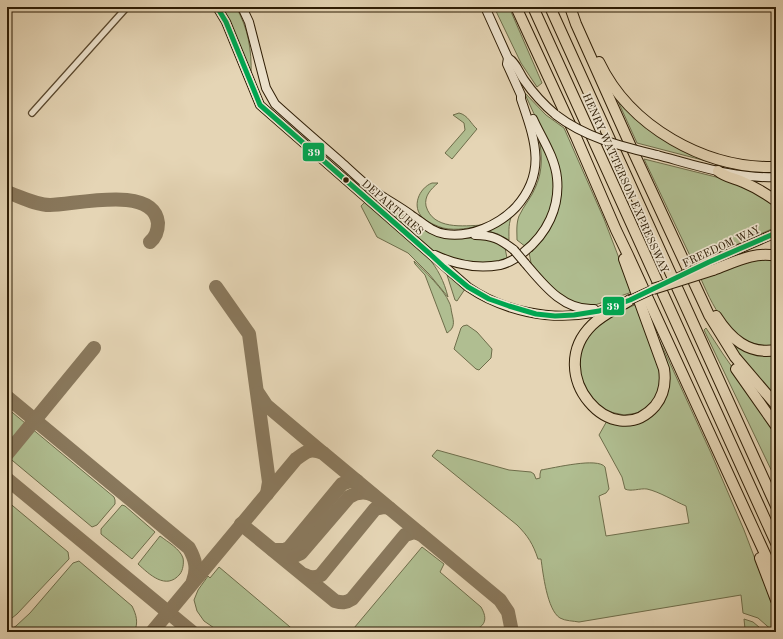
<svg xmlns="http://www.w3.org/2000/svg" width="783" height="639" font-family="'Old Standard TT',serif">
	<rect width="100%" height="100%" fill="#e5d5b5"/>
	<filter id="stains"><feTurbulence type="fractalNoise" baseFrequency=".005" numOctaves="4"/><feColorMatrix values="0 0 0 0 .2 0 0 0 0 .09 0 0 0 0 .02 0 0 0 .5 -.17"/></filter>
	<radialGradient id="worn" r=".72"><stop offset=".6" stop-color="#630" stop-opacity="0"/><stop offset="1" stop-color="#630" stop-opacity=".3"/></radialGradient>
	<g fill="#b0be91" stroke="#6e6d4a">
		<path d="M221 7H236C248 28 252 50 251 75Z"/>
		<polygon points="494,7 509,7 542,83 537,87 521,63"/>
		<polygon points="612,88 663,135 764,171 751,171 737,169 637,143"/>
		<polygon points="524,92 546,115 564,128 604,219 632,292 595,305 590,306 575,304 556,292 531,263 529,252 531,251 532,252 546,234 558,204 546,140"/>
		<path d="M459 113C468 115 471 124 477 129L452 159 445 153 465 130 464 123 453 115Z"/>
		<path d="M539 138 551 166 554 182 553 202 544 226 526 247 517 240C517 232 516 224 519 216 524 205 532 197 536 186 543 170 542 154 539 138Z"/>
		<polygon points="644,159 740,183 776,204 776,227 694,264"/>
		<path d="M432 183H438C431 189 424 196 426 206 433 230 463 226 483 225 470 228 457 231 443 228 437 226 429 223 423 218 411 207 419 188 432 183Z"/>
		<path d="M365 202 427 256C438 269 444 281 448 297L429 274 408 253 377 237 361 206Z"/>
		<polygon points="391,206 419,226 435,235 459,238 491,238 505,248 507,258 494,263 481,265 445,257 433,251 384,208"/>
		<path d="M513 213C508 223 509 230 509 240L498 234 488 231Z"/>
		<path d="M776 258V345C734 351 715 311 701 279L748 261Z"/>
		<path d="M414 261C423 269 445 291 449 302 451 305 451 310 452 314 454 322 455 328 447 333L425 275 415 264Z"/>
		<polygon points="447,275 465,289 457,301 455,300"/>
		<polygon points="637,304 661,376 657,394 652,403 637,413 624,415 606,411 592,400 580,376 580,353 591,329 622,310 623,310"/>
		<polygon points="467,325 477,332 492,349 491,358 479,370 476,369 454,349 461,328 463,326"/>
		<polygon points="706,328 723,354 776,430 776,480 704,330"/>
		<path d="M653 329 663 348 711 453 744 530 776 614V632H774L758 618 743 613 741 595 579 622C574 621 565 621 560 618 547 610 543 573 541 559H538C533 544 528 536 517 525L432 456 437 450 509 470 531 472 534 474 536 479 540 478V474L541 470C554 468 598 457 605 467L609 489 606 493 599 496 606 536 689 523 686 506C674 501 660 492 647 489 640 488 631 492 625 489L622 477 599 435 608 419H640L664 397Z"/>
		<polygon points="725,332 731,339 776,352 776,398 743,360"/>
		<polygon points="7,408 114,497 115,500 115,504 97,525 92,527 7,456"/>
		<polygon points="7,501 68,552 69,559 17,614 7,622"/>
		<polygon points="122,505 125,506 155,532 132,559 101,534 101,529"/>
		<path d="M160 536C168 542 180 549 183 558 184 563 183 570 180 574 166 591 149 574 138 564Z"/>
		<path d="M422 547 444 564 440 572 481 607C491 624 480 630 464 632H331L354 628Z"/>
		<path d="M79 561 132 606C136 614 139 623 134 632H7L16 626 30 613 73 563Z"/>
		<polygon points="219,567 296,632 220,632 204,621 197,611 194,600 198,590 208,576 210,578"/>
		<polygon points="744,619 753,622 765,632 729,632 745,629"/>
	</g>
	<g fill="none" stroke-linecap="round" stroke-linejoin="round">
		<g stroke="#89785c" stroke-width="14">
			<path d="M7 192C21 197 36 205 50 205 75 205 154 184 158 223 158 231 156 237 150 242"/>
			<polyline points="216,287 249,334 269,482 267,494"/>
			<polyline points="258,393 266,405 323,453"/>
			<path d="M7 397 189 548C195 559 198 568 193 581"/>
			<polyline points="7,454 94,348"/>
			<polyline points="7,479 192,632"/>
			<path d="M241 524 335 601C342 603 346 603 352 599L405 535 414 532 420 534"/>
			<polyline points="273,550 284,550 289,548 342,484 350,481 357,481"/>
			<path d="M280 555 292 557 301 553 349 497C357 492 365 491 373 495"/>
			<path d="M305 575C311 578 315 578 321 575L375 509 384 507 389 508"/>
			<path d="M152 632 296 459C307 451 310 448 323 453L500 600 508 612 512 632"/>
		</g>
		<g stroke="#5b4a30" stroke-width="8">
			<polyline id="minor" points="32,113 127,7"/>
		</g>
		<g stroke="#2d1c04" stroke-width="10">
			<g id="secondary">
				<path d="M217 7 226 22 260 105 468 287C503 311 550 321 592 313 601 311 609 307 618 304"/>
				<path d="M242 7 249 22 266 88 275 104C297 124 319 143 341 162 351 171 362 182 373 190 385 199 399 206 411 215 422 222 431 232 445 234 470 238 499 225 516 207 548 171 534 138 521 99V95L507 64 508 58"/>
				<path d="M485 7 508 58C516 62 519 73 524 80 533 93 544 105 556 115"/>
				<path d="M657 155C695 165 736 179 776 177"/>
				<path d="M475 235C492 235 500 239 514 250"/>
				<path d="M435 255C456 265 477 269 500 265 509 263 517 258 524 252 547 234 560 207 557 178 555 157 541 137 533 119"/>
				<polyline points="709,262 776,233"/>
				<path d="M525 263C543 284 563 311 594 309"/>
			</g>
		</g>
		<g stroke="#2d1c04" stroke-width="12">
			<g id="motorway">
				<polyline points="516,7 576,137 616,230 628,255 776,578"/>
				<polyline points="533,7 776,543"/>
				<polyline points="550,7 776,506"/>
				<polyline points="570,7 576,24 632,149 709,315 735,357 776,405"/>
				<path d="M599 62C630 127 705 169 776 167"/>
				<path d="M718 171C725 177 734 178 743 182 755 187 765 193 776 201"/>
				<path d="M624 259 664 369C666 382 664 395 655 406 613 454 542 374 592 325 603 314 618 308 630 300"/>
				<path d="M713 270C733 263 754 251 776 256"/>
				<path d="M716 316C730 338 748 355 776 350"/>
				<polyline points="736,369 776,426"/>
				<polyline points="760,558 776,600"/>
			</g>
		</g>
		<use href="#minor" stroke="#eee4cf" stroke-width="5.5"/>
		<use href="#secondary" stroke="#eee4cf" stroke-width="8"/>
		<use href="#motorway" stroke="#e5d5b5" stroke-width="10"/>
		<g stroke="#2d1c04" stroke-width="10" stroke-linecap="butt">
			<g id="secondary-bridge">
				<path d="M556 115C586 138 621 146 657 155"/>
				<polyline points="514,250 525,263"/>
				<polyline points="679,277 709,262"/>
				<polyline points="630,300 658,287"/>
			</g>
		</g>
		<g stroke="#2d1c04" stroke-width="12" stroke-linecap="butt">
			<polyline id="motorway-bridge" points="653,289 713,270"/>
		</g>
		<use href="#secondary-bridge" stroke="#eee4cf" stroke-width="8"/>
		<use href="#motorway-bridge" stroke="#e5d5b5" stroke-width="10"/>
		<g stroke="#eee4cf" stroke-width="8">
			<polyline id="bus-1" points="217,7 226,22 260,105 430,254 444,267 468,287 489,299 509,306 536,314 555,316 574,315 599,311 630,300 709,262 776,233"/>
		</g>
		<use href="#bus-1" stroke="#00a651" stroke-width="5"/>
	</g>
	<circle fill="#2d1c04" stroke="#eee4cf" stroke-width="1.5" cx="346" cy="180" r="3.5"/>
	<g text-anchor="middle" stroke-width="3.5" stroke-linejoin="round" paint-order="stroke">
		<g font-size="11" fill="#2d1c04" stroke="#eee4cf">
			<text transform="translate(626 183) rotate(66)" y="4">HENRY WATTERSON EXPRESSWAY</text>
			<text transform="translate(393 207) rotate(41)" y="4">DEPARTURES</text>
			<text transform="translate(721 246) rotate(-25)" y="4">FREEDOM WAY</text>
		</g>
	</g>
	<g stroke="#eee4cf" stroke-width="1.5">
		<rect x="302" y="142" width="23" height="20" rx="4" fill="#00a651"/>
		<rect x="602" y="296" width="23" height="20" rx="4" fill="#00a651"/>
	</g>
	<g font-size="11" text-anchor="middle" font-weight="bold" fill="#fff">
		<text x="314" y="156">39</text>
		<text x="613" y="310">39</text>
	</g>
	<rect width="783" height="639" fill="none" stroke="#e5d5b5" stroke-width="24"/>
	<rect x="8" y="8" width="767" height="623" fill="none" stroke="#2d1c04" stroke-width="2"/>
	<rect x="12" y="12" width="759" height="615" fill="none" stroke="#2d1c04"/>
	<rect width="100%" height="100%" filter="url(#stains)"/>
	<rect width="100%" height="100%" fill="url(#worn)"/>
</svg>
